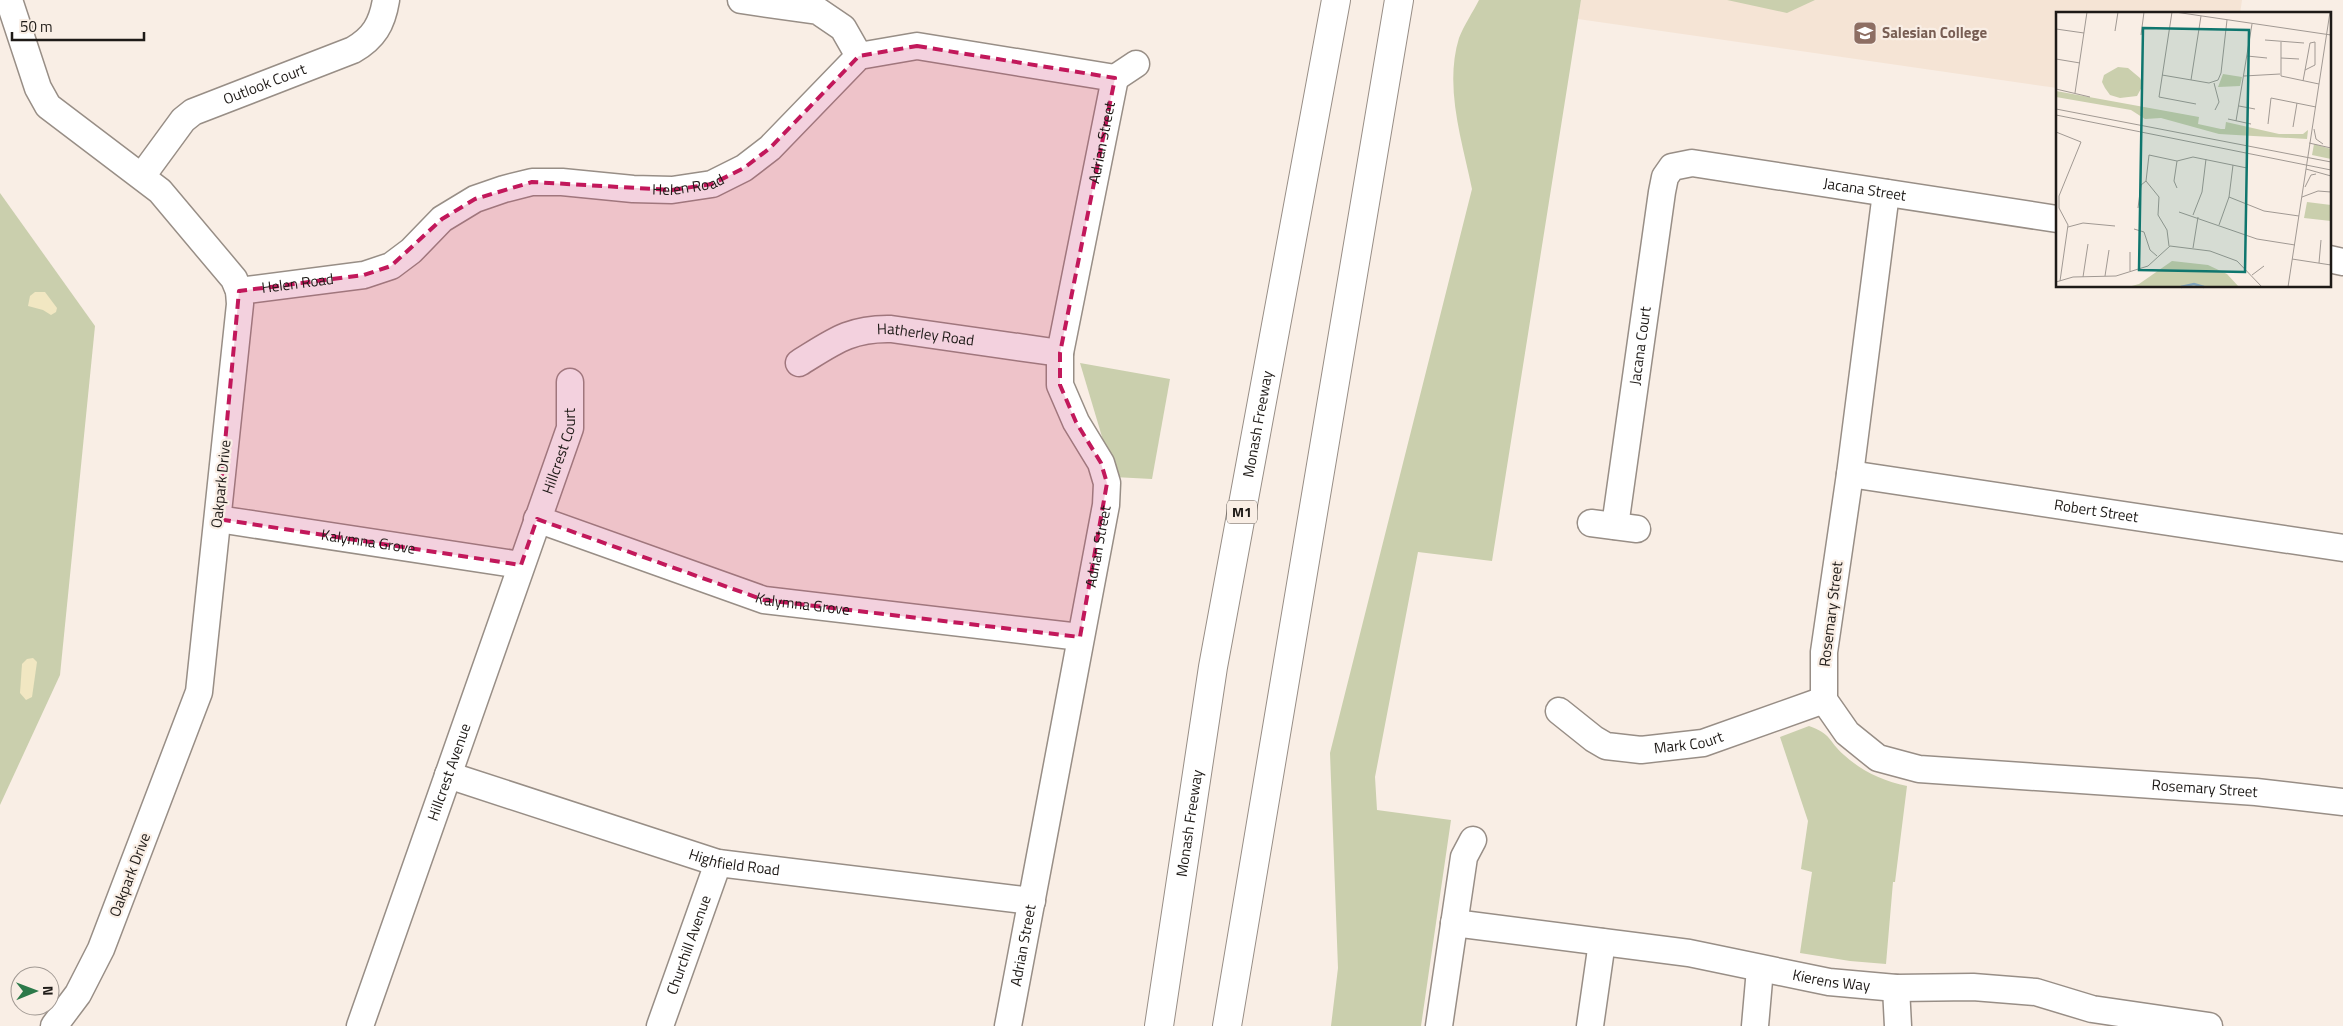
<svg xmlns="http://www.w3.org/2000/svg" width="2343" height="1026" font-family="'Titillium Web',sans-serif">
	<rect width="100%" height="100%" fill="#f9eee5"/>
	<polygon fill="#f5e4d5" points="1581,0 2242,0 2240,14 2057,14 2057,88 1578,19"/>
	<g fill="#cacfad">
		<path d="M1479 0H1581L1492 561 1418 552 1375 777 1377 810 1451 820 1421 1026H1331L1338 968 1330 753 1472 189C1462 140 1444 87 1459 38 1464 25 1473 12 1479 0Z"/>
		<polygon points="1727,0 1815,0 1787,13"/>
		<polygon points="0,193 95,326 60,675 0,805"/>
		<polygon points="1080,363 1170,379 1152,479 1114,477"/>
		<path d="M1809 726C1832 734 1828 741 1844 755 1863 772 1883 781 1907 786L1895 882H1893L1886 964 1850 961 1800 953 1812 872 1801 869 1808 821 1780 737Z"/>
	</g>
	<g fill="#f1e7c2">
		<polygon points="35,292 45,292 57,308 56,312 51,315 43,310 28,306 30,296"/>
		<polygon points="33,658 37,662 32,697 26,700 20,693 22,664 27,659"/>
	</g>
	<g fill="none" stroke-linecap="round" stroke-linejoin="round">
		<g stroke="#988e86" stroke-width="29">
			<g id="minor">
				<polyline points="9,0 38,88 48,106 160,191 234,279 239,291 240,304 199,692 101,949 78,994 54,1026"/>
				<polyline points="741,0 818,11 843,28 859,56"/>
				<polyline points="1115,78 1136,64"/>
				<path id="s1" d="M142 176 183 120 193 112 353 50C374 38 382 24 386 0"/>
				<path id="s2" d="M1886 193 1850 474 1824 652V700L1847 733 1878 758 1919 769 2256 792 2343 802"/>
				<polyline points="2329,259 2343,262"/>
				<path id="s3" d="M239 291 364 275 391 266 411 251 442 219 475 199 504 189 532 182H562L633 189 672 190 712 184 744 168 770 148 859 56 917 46 1115 78"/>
				<path id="s4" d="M799 363C833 342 850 328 891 329L1060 353"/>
				<path id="s5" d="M1850 474 2343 548"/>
				<path id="s6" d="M218 519 521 565"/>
				<path id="s7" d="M537 519 764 600 1080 637"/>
				<polyline points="1591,523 1637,529"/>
				<path id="s8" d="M1615 526 1662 192 1665 177 1672 167 1692 163 2057 219"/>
				<path id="s9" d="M1559 711 1594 739 1606 746 1641 750 1703 743 1824 700"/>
				<path id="s10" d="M448 775 718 863 1032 901"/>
				<path id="s11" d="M1454 923 1689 953 1829 982 1896 988 1973 987 2036 992 2092 1009 2209 1026"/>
				<polyline points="1896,988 1898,1026"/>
				<path id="s12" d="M360 1026 570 428V382"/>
				<path id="s13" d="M660 1026 718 863"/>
				<path id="s14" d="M1008 1026 1106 505 1107 483 1101 463 1076 422 1060 385V353L1115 78"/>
				<polyline points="1439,1026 1464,857 1473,840"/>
				<polyline points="1590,1026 1602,942"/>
				<polyline points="1755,1026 1760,969"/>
			</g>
		</g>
		<g stroke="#988e86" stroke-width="30">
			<g id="highway">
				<path id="s15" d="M1159 1026 1213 667 1336 0"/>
				<polyline points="1227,1026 1399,0"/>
			</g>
		</g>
		<use href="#minor" stroke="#fff" stroke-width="26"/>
		<use href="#highway" stroke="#fff" stroke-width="28"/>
	</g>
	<path fill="#c2185b" fill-opacity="0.2" stroke="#c2185b" stroke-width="4" stroke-dasharray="10 6" stroke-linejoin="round" d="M917 46 1115 78 1060 353V385L1076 422 1101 463 1107 483 1080 637 764 600 537 519 521 565 218 519 239 291 364 275 391 266 442 219 475 199 532 182 672 190 712 184 744 168 770 148 859 56Z"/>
	<defs>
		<g id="school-square" transform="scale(1.25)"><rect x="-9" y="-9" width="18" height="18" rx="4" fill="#8d6e63" stroke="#f9eee5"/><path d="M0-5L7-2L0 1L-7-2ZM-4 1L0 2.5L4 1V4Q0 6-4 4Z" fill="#fff"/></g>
	</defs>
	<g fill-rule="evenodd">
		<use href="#school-square" x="1865" y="33"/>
	</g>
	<g text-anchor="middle" stroke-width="4.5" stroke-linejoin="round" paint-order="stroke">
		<rect fill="#f9eee5" stroke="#605a55" stroke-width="1" x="1227" y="500.5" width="30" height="23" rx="4"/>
		<g font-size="14" font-weight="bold" fill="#1e1a17">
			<text x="1242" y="517">M1</text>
		</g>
		<g font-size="15" font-weight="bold" fill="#785e54" stroke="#f9eee5" text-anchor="start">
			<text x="1882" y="38">Salesian College</text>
		</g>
		<g font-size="15" fill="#1e1a17" stroke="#f9eee5">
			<text dy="5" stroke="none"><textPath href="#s1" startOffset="159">Outlook Court</textPath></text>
			<text dy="5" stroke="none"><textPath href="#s14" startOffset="908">Adrian Street</textPath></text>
			<text dy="5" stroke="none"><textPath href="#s3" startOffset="479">Helen Road</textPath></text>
			<text dy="5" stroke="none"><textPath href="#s8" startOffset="560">Jacana Street</textPath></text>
			<text dy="5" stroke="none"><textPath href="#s3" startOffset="59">Helen Road</textPath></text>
			<text dy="5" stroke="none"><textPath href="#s4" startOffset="135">Hatherley Road</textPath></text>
			<text dy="5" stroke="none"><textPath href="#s8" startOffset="182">Jacana Court</textPath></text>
			<text dy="5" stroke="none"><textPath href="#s15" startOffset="610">Monash Freeway</textPath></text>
			<text dy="5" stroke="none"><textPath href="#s12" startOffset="609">Hillcrest Court</textPath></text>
			<text transform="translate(221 484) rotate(-84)" y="5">Oakpark Drive</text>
			<text dy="5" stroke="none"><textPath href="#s5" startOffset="249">Robert Street</textPath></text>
			<text dy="5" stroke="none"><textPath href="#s6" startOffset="152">Kalymna Grove</textPath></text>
			<text dy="5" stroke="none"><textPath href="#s14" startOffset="488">Adrian Street</textPath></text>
			<text dy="5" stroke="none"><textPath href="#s7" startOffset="280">Kalymna Grove</textPath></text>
			<text transform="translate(1831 614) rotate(-83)" y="5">Rosemary Street</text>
			<text dy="5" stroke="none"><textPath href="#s9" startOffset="142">Mark Court</textPath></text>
			<text dy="5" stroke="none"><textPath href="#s12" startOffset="269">Hillcrest Avenue</textPath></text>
			<text dy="5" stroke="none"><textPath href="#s2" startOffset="920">Rosemary Street</textPath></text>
			<text dy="5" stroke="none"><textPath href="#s15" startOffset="205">Monash Freeway</textPath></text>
			<text dy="5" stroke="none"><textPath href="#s10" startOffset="300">Highfield Road</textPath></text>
			<text transform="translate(130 875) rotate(-69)" y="5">Oakpark Drive</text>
			<text dy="5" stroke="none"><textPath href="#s13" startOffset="86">Churchill Avenue</textPath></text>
			<text dy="5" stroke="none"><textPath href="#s14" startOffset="82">Adrian Street</textPath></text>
			<text dy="5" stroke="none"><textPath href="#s11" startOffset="382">Kierens Way</textPath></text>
		</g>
	</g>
	<g transform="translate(2056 12)">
		<rect width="275" height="275" fill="#f9eee5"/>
		<path d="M62 55 72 56 84 66 87 73 81 84 64 86 54 83 49 76 46 70 48 63ZM167 62 186 65 184 74 162 75ZM0 79 143 105 142 112 165 117H169L170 110 223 122H247L252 118 251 127 163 122 105 106 89 107 75 98 0 85ZM258 132 275 137V147L256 143ZM251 190 275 193V209L248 206ZM116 249 152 253 171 262 183 275H72L83 272Z" fill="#cacfad"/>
		<path fill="none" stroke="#83a6bd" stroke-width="2.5" d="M125 275 138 272 148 275"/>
		<path fill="none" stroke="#a19993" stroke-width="1" d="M116 0 103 85 140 92M119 0 275 23M0 17 28 21M59 19 62 0M85 23 88 0M209 28 248 31M225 30V64L263 72M191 44 211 46M225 46 243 47M0 47 24 51M106 63 153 71 162 68 165 61 171 8M188 64 224 62M135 68 145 4M247 69 254 31 259 30V53L249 58M158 71 163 90 159 98M0 77 34 85M19 81 31 0M183 94 199 97M0 97 275 150M0 103 275 158M172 107 195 112M180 109 196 12M212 112 215 86 260 95M237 115 241 91M258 117 260 127 267 132M0 120 25 130 3 184V196L12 213 4 269M253 131 275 136M93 143 121 149 137 145 191 156M93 143 90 169 103 185 102 203 111 218 113 234M121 149 118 169 121 176M250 157 275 164M249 175 255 163 260 162M173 185 208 199 243 204M246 185 262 179 275 180M82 196 85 173 90 169M123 200 201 227 239 233M137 203 146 180 150 147M163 213 173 185 177 153M12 215 27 211 59 214M78 217 88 220 94 238 101 244M137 236 142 205M74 240V259M236 247 275 253M263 251 265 228M196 263 208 254M49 264 53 238M27 265 32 232M0 270 17 265 60 264 92 254 114 234 154 239 181 249 206 275M232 275 274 0"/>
		<path fill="#0f766e" fill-opacity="0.15" stroke="#0f766e" stroke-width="2.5" d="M87 16 193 18 189 260 83 258Z"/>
		<rect width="275" height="275" fill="none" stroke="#1e1a17" stroke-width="2.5"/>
	</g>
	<g transform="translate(35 991) rotate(89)"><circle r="24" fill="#f9eee5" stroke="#a19993"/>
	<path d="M0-4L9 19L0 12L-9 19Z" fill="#2c7949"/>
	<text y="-8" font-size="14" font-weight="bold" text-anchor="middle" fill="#1e1a17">N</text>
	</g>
	<path d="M12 32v8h132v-8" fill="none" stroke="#1e1a17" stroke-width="2.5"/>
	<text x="20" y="32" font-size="15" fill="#1e1a17" stroke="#f9eee5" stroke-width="4" paint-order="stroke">50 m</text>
</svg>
